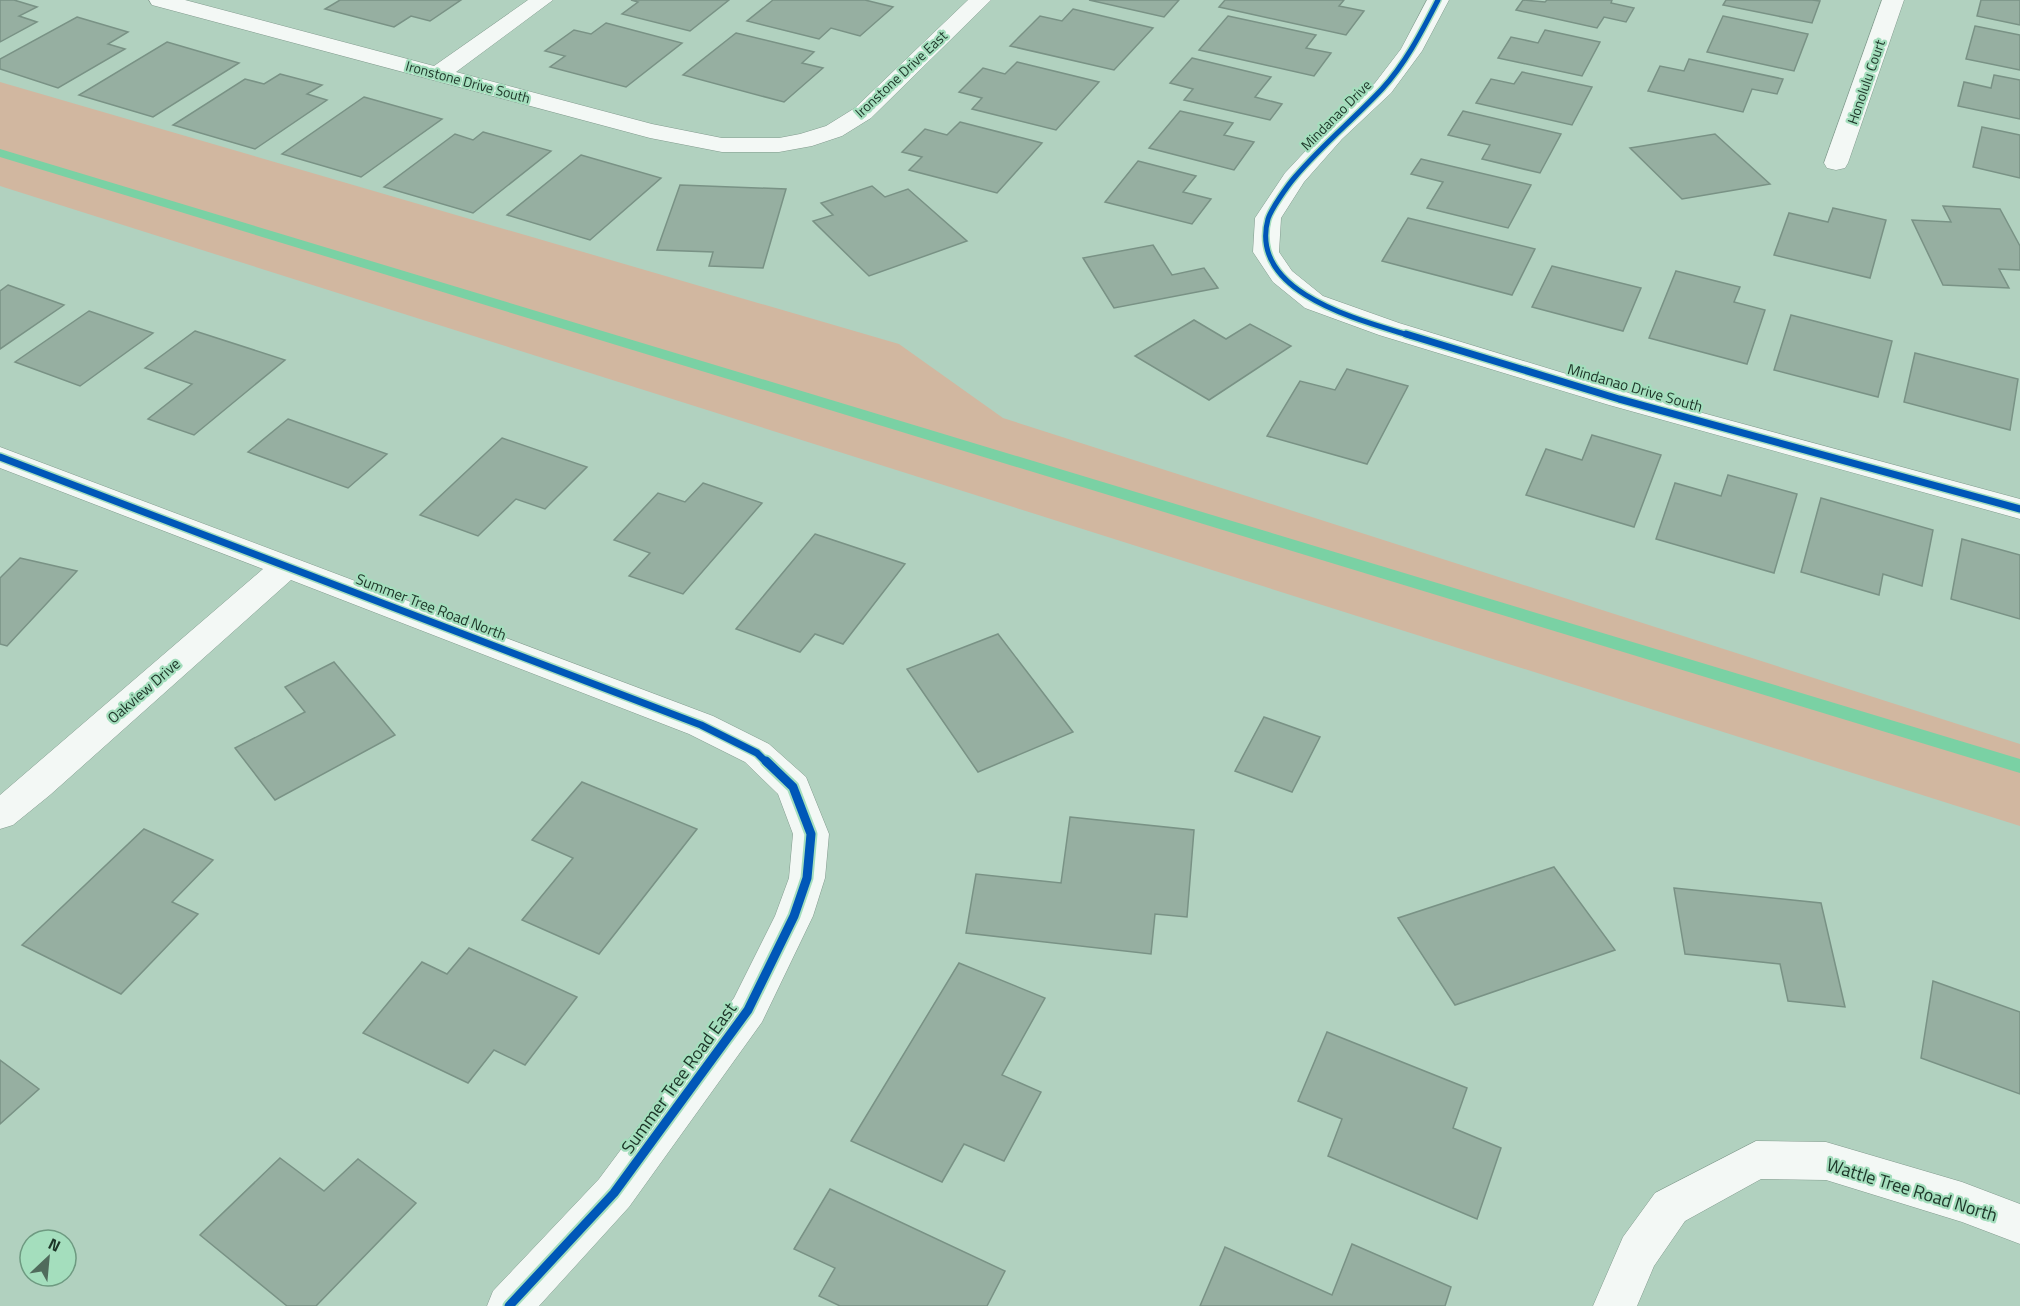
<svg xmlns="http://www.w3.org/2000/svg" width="2020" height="1306" font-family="'Titillium Web',sans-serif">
	<rect width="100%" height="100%" fill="#b1d1bf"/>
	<polygon fill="#d1b7a0" points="0,82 899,344 1003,418 2020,744 2020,826 0,186"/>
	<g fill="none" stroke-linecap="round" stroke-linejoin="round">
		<polygon fill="#7ad1a4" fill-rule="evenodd" points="0,149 2020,759 2020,773 0,157"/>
	</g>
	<g fill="#96afa1" stroke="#799285" stroke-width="1.5">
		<polygon points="0,0 14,0 37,7 19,16 37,22 0,42"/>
		<polygon points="340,0 461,0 430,21 411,16 394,27 325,9"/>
		<polygon points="631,0 729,0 690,31 622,14 638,2"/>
		<polygon points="773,0 865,0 893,7 860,36 831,28 819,39 747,21"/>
		<polygon points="1089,0 1179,0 1164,17"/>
		<polygon points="1225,0 1344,0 1339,6 1364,11 1346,35 1219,7"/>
		<polygon points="1523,0 1545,2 1547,0 1612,0 1611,3 1634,8 1626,22 1604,17 1597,28 1516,10"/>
		<polygon points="1726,0 1812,0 1820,1 1812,23 1723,5"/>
		<polygon points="1981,0 2020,0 2020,25 1977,16"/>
		<polygon points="1073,9 1153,28 1114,70 1010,46 1040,16 1062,21"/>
		<polygon points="1228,16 1316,35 1306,48 1331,53 1314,76 1199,50"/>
		<polygon points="1723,16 1808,34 1794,71 1707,52"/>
		<polygon points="77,17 128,32 108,44 125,49 58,88 0,69 0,59"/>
		<polygon points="606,23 682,43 626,87 550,67 565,56 545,51 574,30 591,34"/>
		<polygon points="1975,26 2020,35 2020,70 1966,59"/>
		<polygon points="1545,30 1600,42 1582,76 1498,58 1511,37 1538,43"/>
		<polygon points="736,33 814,52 802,63 823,68 784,102 683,75"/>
		<polygon points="167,42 239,63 153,117 79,95"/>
		<polygon points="1192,58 1271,77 1255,97 1282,104 1270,120 1184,100 1193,89 1170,83"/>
		<polygon points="1689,59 1783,79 1777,94 1752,89 1743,112 1648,91 1660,66 1684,71"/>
		<polygon points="1017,62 1099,82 1056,130 972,109 982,98 959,92 983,68 1005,74"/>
		<polygon points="1522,72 1592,87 1572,125 1476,103 1491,79 1514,84"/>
		<polygon points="280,74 322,85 307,94 327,100 255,149 173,125 245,79 264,84"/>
		<polygon points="1994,75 2020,80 2020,119 1958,106 1964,82 1991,88"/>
		<polygon points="364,97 442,119 361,177 282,154"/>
		<polygon points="1180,111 1233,123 1224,135 1254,142 1234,170 1149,148"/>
		<polygon points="1463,111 1561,134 1540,173 1482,159 1490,145 1448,135"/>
		<polygon points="960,122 1042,143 997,193 909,170 922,157 902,152 925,129 947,135"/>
		<polygon points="1982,127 2020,135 2020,178 1973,167"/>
		<polygon points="483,132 551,151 473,213 384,187 455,134 473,140"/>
		<polygon points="1715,134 1770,184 1682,199 1630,148"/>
		<polygon points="581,155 661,178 590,240 507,215"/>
		<polygon points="1421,159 1531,185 1508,228 1427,208 1443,182 1411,174"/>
		<polygon points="1138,161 1196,176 1183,192 1211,199 1192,224 1105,202"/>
		<polygon points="680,185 786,189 763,268 709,266 713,252 657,250"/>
		<polygon points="872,186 885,197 908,189 967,241 869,276 813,221 833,215 821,203"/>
		<polygon points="1943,206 2000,209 2020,246 2020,270 1999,269 2009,288 1943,285 1912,220 1951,222"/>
		<polygon points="1833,208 1886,220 1870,278 1774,255 1789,213 1828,222"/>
		<polygon points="1408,218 1535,249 1512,295 1382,261"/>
		<polygon points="1153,245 1172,275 1204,268 1218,288 1114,308 1083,258"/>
		<polygon points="1552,266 1641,288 1623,331 1532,307"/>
		<polygon points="1676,271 1740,287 1734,302 1765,310 1747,364 1649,338"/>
		<polygon points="8,285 64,305 0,349 0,291"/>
		<polygon points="89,311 153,333 80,386 15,362"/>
		<polygon points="1791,315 1892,341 1878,397 1774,370"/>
		<polygon points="1194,320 1226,339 1250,324 1291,346 1209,400 1135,356"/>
		<polygon points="195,331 285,360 194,435 148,419 192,384 145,368"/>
		<polygon points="1915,353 2018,379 2010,430 1904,402"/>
		<polygon points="1347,369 1408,386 1367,464 1267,436 1300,381 1335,390"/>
		<polygon points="288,419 387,454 348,488 248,452"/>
		<polygon points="1592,435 1661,455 1634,527 1526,495 1546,449 1582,460"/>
		<polygon points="502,438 587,467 545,509 516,499 478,536 420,515"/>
		<polygon points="1728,475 1797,494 1774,573 1656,539 1675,483 1721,496"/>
		<polygon points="703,483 762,503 683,594 629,576 650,553 614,540 658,493 685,502"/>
		<polygon points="1821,498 1933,530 1922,586 1883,574 1879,595 1801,572"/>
		<polygon points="815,534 905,564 843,644 815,634 800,652 736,629"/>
		<polygon points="1962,539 2020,555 2020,619 1951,599"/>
		<polygon points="20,558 77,571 7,646 0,644 0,578"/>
		<polygon points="998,634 1073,732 978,772 907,669"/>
		<polygon points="334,662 395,735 275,800 235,748 305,712 285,687"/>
		<polygon points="1264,717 1320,737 1292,792 1235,771"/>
		<polygon points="582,782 697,829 599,954 522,920 573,858 532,840"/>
		<polygon points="1070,817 1194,830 1187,917 1155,914 1151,954 966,933 976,874 1061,883"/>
		<polygon points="144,829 213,860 172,902 198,914 121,994 22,945"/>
		<polygon points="1554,867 1615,950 1455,1005 1398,918"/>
		<polygon points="1674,888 1821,903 1845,1007 1788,1001 1780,964 1685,954"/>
		<polygon points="469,948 577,997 525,1065 494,1050 468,1083 363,1033 422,962 447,974"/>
		<polygon points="959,963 1045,998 1002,1075 1041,1092 1004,1161 964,1144 942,1182 851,1141"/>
		<polygon points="1933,981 2020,1012 2020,1094 1921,1058"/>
		<polygon points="1327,1032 1467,1088 1453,1128 1501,1148 1477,1219 1328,1156 1342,1119 1298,1101"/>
		<polygon points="0,1060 39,1089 0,1124"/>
		<polygon points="280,1158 324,1191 358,1159 416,1203 316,1306 287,1306 200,1235"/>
		<polygon points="830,1189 1005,1271 987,1306 840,1306 819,1296 835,1268 794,1249"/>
		<polygon points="1352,1244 1451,1287 1445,1306 1200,1306 1225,1247 1332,1295"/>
	</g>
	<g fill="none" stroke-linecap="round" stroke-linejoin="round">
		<g stroke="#829b8e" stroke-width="1">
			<g id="street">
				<polygon points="149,0 185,0 434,66 528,0 553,0 456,72 652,124 722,138 779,138 800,134 826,126 855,108 968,0 991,0 871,118 842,136 812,146 779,152 722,152 650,138 152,5"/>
				<polygon points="1427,0 1449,0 1422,51 1391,93 1342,139 1304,182 1281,218 1279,252 1292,271 1323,296 1399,323 1629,393 2020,499 2020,519 1609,405 1379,335 1305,308 1273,282 1253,252 1255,218 1285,173 1326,129 1375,83 1401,49"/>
				<polygon points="1882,0 1904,0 1848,163 1845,168 1836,170 1827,168 1824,163"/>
				<polygon points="0,447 713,716 769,744 806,777 829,834 825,878 813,916 762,1022 629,1207 539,1306 487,1306 493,1291 599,1179 734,998 775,916 789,878 793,834 778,794 745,762 689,734 291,580 50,795 13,825 0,829 0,795 263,569 0,468"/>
				<polygon points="1756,1141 1826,1142 1962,1182 2020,1204 2020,1244 1962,1222 1826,1180 1761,1179 1685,1221 1654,1266 1637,1306 1593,1306 1623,1237 1655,1193"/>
			</g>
		</g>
		<use href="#street" fill="#f3f8f5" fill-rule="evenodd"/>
		<g stroke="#a4debd" stroke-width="8">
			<path id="cycleway-far2" d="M1411 336C1360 320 1248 293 1268 219 1271 209 1288 185 1295 177 1322 145 1354 119 1382 89 1406 63 1422 31 1438 0"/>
		</g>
		<g stroke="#a4debd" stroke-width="10">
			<g id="cycleway-far1">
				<polyline points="1406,334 1619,399 2020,509"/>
				<polyline points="0,457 701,725 757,753 767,763"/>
			</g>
		</g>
		<g stroke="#a4debd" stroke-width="13">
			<polyline id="cycleway" points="509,1306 614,1193 748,1010 794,916 807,878 811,834 793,787 766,761"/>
		</g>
		<use href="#cycleway-far2" stroke="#0057b8" stroke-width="5"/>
		<use href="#cycleway-far1" stroke="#0057b8" stroke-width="7"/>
		<use href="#cycleway" stroke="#0057b8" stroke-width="9"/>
	</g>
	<g text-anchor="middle" stroke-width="4.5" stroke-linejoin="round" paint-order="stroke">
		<g font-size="14" fill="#1c3427" stroke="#a4debd">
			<text transform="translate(901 74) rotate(-43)" y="5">Ironstone Drive East</text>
			<text transform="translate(468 82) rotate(15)" y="5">Ironstone Drive South</text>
			<text transform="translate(1866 82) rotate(-71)" y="5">Honolulu Court</text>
			<text transform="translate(1336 115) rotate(-45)" y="5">Mindanao Drive</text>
		</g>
		<g font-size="15" fill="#1c3427" stroke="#a4debd">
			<text transform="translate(1635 388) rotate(16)" y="5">Mindanao Drive South</text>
			<text transform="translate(431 607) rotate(21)" y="5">Summer Tree Road North</text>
			<text transform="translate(144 691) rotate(-41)" y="5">Oakview Drive</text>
		</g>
		<g font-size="18" fill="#1c3427" stroke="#a4debd">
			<text transform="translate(679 1078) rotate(-54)" y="6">Summer Tree Road East</text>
			<text transform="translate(1912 1190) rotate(17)" y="6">Wattle Tree Road North</text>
		</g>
	</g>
	<g transform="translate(48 1258) rotate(26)"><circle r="28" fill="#a4debd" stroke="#6e9a81" stroke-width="1.5"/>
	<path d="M0-4.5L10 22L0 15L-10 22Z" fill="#506b5c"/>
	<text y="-9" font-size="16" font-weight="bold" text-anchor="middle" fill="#1c3427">N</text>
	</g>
</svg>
